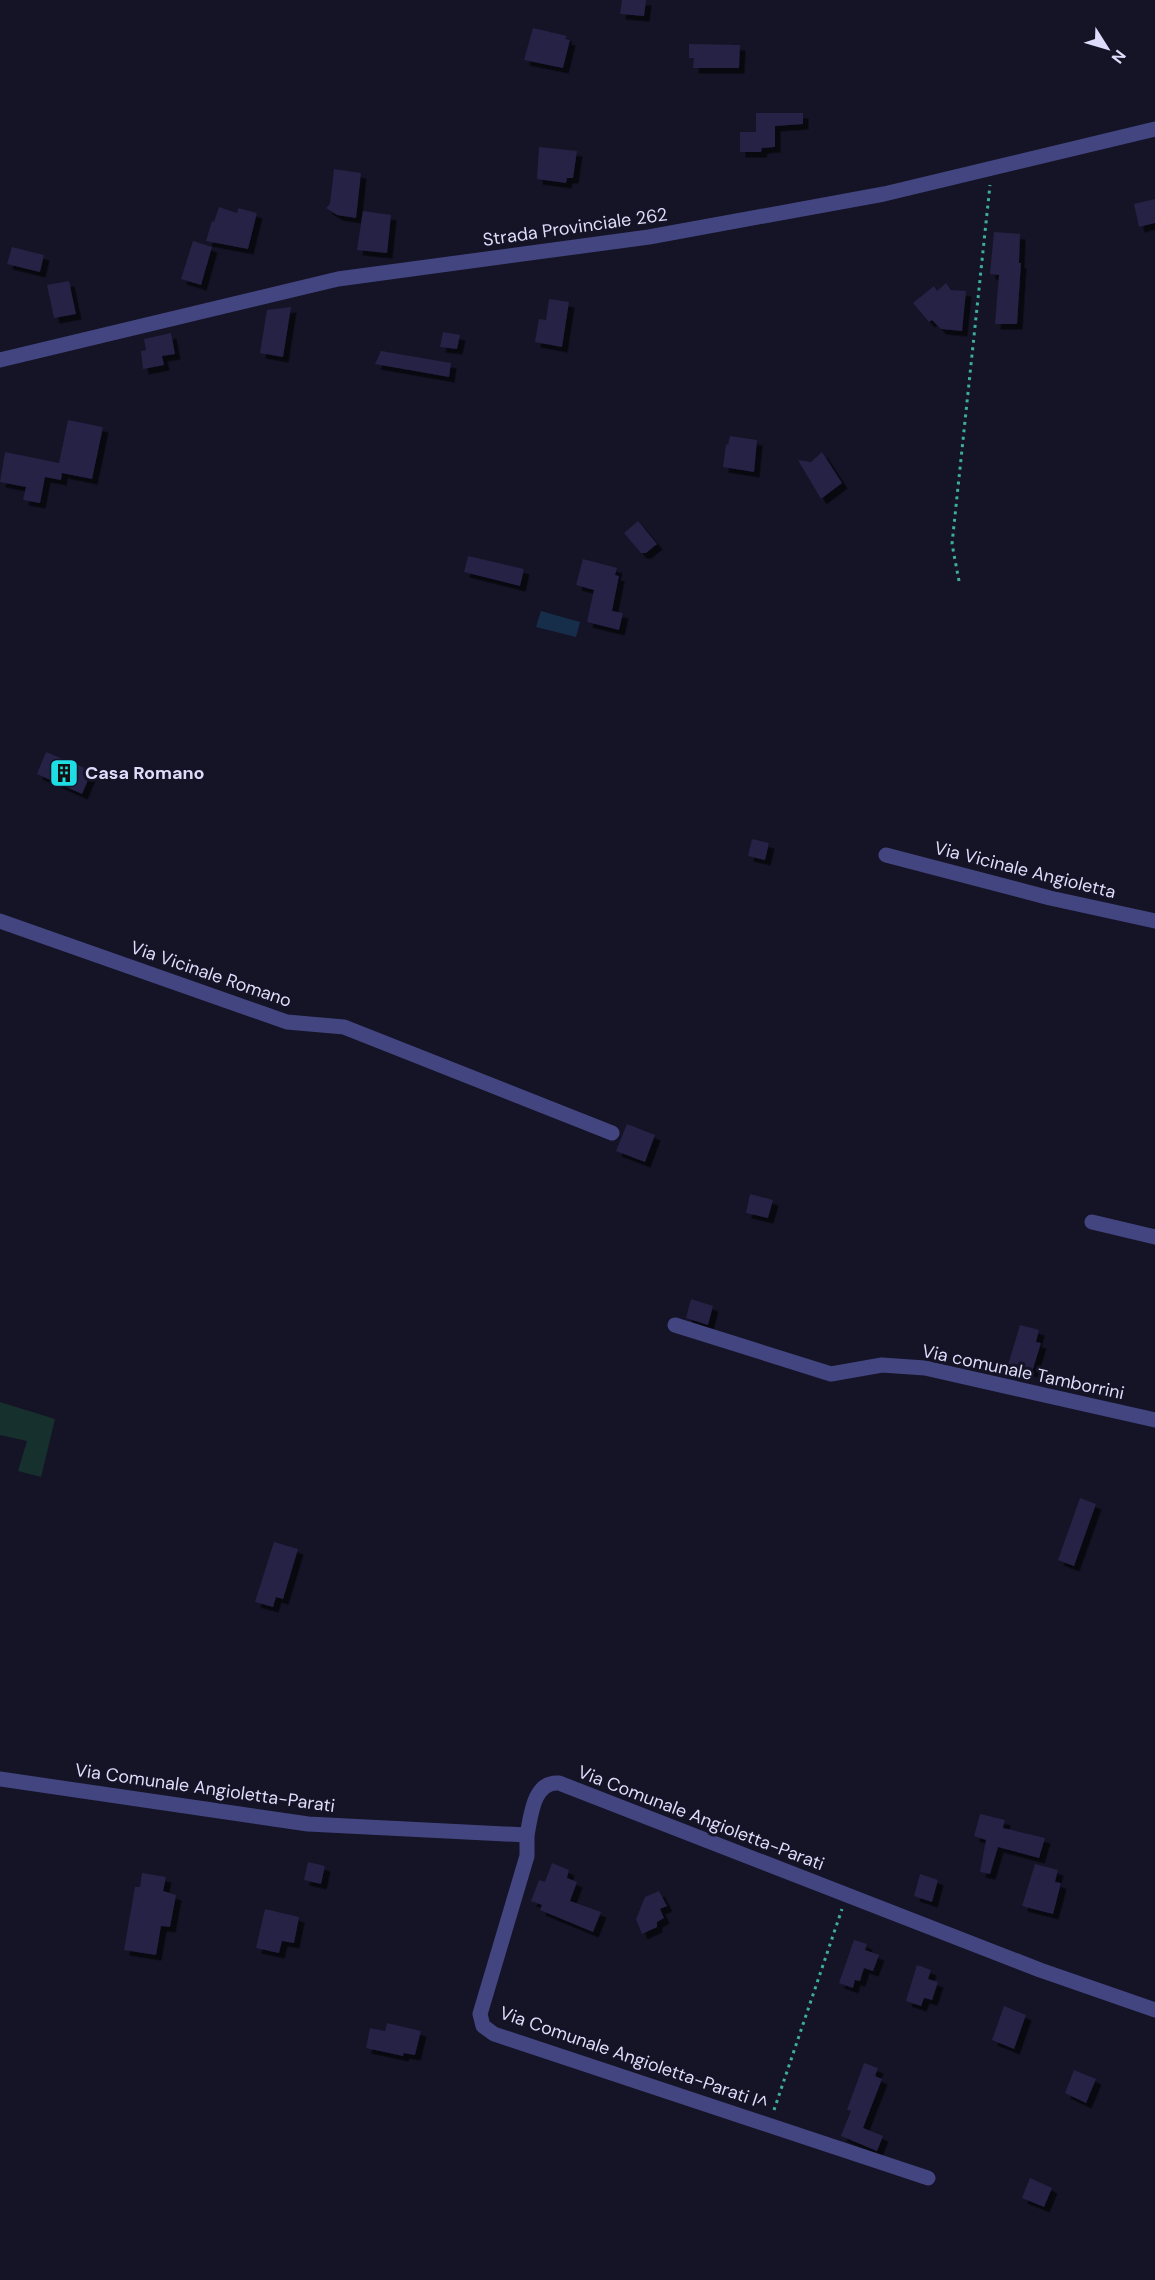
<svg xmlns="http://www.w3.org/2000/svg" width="1155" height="2280" font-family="'DM Sans',sans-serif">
	<defs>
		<filter id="shadow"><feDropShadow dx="5.5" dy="5.5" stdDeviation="0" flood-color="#0009"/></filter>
	</defs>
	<rect width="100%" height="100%" fill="#151326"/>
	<polygon fill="#16302d" points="0,1402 55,1419 41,1477 18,1471 27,1441 0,1435"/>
	<polygon fill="#172e4b" points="541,611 580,622 576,637 536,627"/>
	<g fill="#262145" filter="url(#shadow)">
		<polygon points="622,0 646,0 644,16 620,14"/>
		<polygon points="533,28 567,36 565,39 570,40 563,68 524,60"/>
		<polygon points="689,44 740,45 739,68 693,68 694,58 689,58"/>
		<polygon points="756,113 803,113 803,124 775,126 775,147 762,148 761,152 740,152 740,132 756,132"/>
		<polygon points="539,147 577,151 573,178 567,178 566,183 537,179"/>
		<polygon points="334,169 361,173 356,218 337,215 326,208 330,204"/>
		<polygon points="1155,199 1155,223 1139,227 1134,204"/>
		<polygon points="219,207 237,213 238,208 257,213 248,249 206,241 212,221 214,222"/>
		<polygon points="363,211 391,215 387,253 357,250"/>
		<polygon points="994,232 1020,234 1019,263 1021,263 1017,324 995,324 999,275 990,274"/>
		<polygon points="193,241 212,247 201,285 181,279"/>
		<polygon points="12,247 44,255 40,272 7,264"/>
		<polygon points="69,281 76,314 54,318 47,285"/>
		<polygon points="946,283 951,290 966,291 962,331 941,329 932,320 929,322 913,303 934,286 937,291"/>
		<polygon points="549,299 569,302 562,347 535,342 539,319 546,320"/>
		<polygon points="291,307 283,357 260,353 267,310"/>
		<polygon points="443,332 460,335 457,349 440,347"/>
		<polygon points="171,333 175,354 162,356 164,365 143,369 141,351 146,350 144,339"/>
		<polygon points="381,351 451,363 449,377 375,364"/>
		<polygon points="68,420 103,427 92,479 62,473 61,480 45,477 40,503 23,500 26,487 0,482 5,452 59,463"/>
		<polygon points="730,436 757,440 754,472 723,467 726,444 728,445"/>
		<polygon points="822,452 842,483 821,499 798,460 811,462"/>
		<polygon points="638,521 657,544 646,553 641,553 624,533"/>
		<polygon points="468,556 524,569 520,586 464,572"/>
		<polygon points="583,559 617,568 615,575 619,576 612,611 623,613 619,630 587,622 594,590 576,585"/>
		<polygon points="46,752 92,771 82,794 37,774"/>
		<polygon points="752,839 769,843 765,860 748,856"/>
		<polygon points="627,1124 655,1135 645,1162 616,1151"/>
		<polygon points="750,1194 773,1200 768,1218 746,1213"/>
		<polygon points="691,1299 713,1306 708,1325 686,1318"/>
		<polygon points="1020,1325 1039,1330 1036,1342 1041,1343 1032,1372 1008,1365"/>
		<polygon points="1080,1498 1096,1504 1074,1566 1058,1560"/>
		<polygon points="274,1542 298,1549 283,1599 276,1597 273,1607 255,1602"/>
		<polygon points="980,1814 1005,1820 1003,1828 1045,1838 1039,1858 998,1847 990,1874 980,1872 986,1840 974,1836"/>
		<polygon points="308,1862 325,1866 321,1884 304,1880"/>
		<polygon points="552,1863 569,1870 567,1878 577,1882 570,1901 601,1912 593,1932 540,1910 542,1905 531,1901 539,1880 545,1882"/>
		<polygon points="1035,1864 1058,1870 1055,1882 1061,1883 1053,1914 1022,1906"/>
		<polygon points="142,1873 166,1877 163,1891 176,1895 170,1927 161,1926 156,1955 124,1950 135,1887 140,1887"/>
		<polygon points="920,1874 938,1880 932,1902 914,1896"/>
		<polygon points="659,1891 667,1906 660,1909 664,1918 657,1922 657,1927 642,1934 636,1919 645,1897"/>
		<polygon points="265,1909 299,1917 294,1943 282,1941 279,1953 256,1948"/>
		<polygon points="854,1940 867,1944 865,1950 879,1955 873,1971 864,1968 860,1981 855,1980 853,1988 839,1983"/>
		<polygon points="917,1965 931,1970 928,1979 938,1982 932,2000 924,1998 921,2006 906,2001"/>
		<polygon points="1004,2006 1026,2015 1014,2049 992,2040"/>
		<polygon points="387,2023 421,2031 415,2055 404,2053 403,2056 366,2048 370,2028 385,2031"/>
		<polygon points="864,2063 878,2068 875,2076 882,2079 863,2128 883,2136 877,2151 841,2136 851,2111 847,2110"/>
		<polygon points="1074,2070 1096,2079 1086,2103 1065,2093"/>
		<polygon points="1030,2178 1052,2188 1044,2207 1022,2198"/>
	</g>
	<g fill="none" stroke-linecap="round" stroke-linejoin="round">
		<g stroke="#3ead9f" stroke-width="3" stroke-dasharray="3 4.5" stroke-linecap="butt">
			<polyline points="959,581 952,544 990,185"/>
			<polyline points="774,2110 842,1909"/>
		</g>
		<g stroke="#434580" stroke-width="15">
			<polyline points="0,360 338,279 649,237 884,194 1155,129"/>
			<polyline points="886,855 1050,898 1155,921"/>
			<polyline points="0,921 287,1022 344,1027 612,1133"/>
			<polyline points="1092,1222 1155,1237"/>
			<polyline points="675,1325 831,1374 882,1365 925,1368 1155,1420"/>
			<path d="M0 1779 308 1824 527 1835C531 1816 533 1781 559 1783L1040 1970 1155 2010"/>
			<polyline points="527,1835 527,1856 480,2014 483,2026 494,2034 928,2178"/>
		</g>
	</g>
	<defs>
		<g id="building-square" transform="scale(1.5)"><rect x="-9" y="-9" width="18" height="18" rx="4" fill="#1fdde5" stroke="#151326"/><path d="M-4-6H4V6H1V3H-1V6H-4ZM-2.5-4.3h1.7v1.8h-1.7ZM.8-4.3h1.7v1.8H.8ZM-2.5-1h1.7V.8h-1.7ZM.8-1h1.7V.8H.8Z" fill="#111"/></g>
	</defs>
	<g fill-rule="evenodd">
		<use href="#building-square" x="64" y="773"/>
	</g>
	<g text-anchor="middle" stroke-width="6" stroke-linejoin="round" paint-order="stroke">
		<g font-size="18" fill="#dedcfb" stroke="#151326">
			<text transform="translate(575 227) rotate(-8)" y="6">Strada Provinciale 262</text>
			<text transform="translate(1025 870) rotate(14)" y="6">Via Vicinale Angioletta</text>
			<text transform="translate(211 974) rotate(19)" y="6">Via Vicinale Romano</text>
			<text transform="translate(1023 1372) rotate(12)" y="6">Via comunale Tamborrini</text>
			<text transform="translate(205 1788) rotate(8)" y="6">Via Comunale Angioletta-Parati</text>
			<text transform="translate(701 1818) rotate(21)" y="6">Via Comunale Angioletta-Parati</text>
			<text transform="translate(634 2058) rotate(19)" y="6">Via Comunale Angioletta-Parati I^</text>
		</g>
		<g font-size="18" font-weight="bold" fill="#dedcfb" stroke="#151326" text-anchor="start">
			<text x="85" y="779">Casa Romano</text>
		</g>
	</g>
	<g transform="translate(1107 48) rotate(127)" stroke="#151326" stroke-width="4.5" paint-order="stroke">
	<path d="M0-4.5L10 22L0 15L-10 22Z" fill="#dedcfb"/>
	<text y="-9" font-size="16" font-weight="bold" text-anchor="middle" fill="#dedcfb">N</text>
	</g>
</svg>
